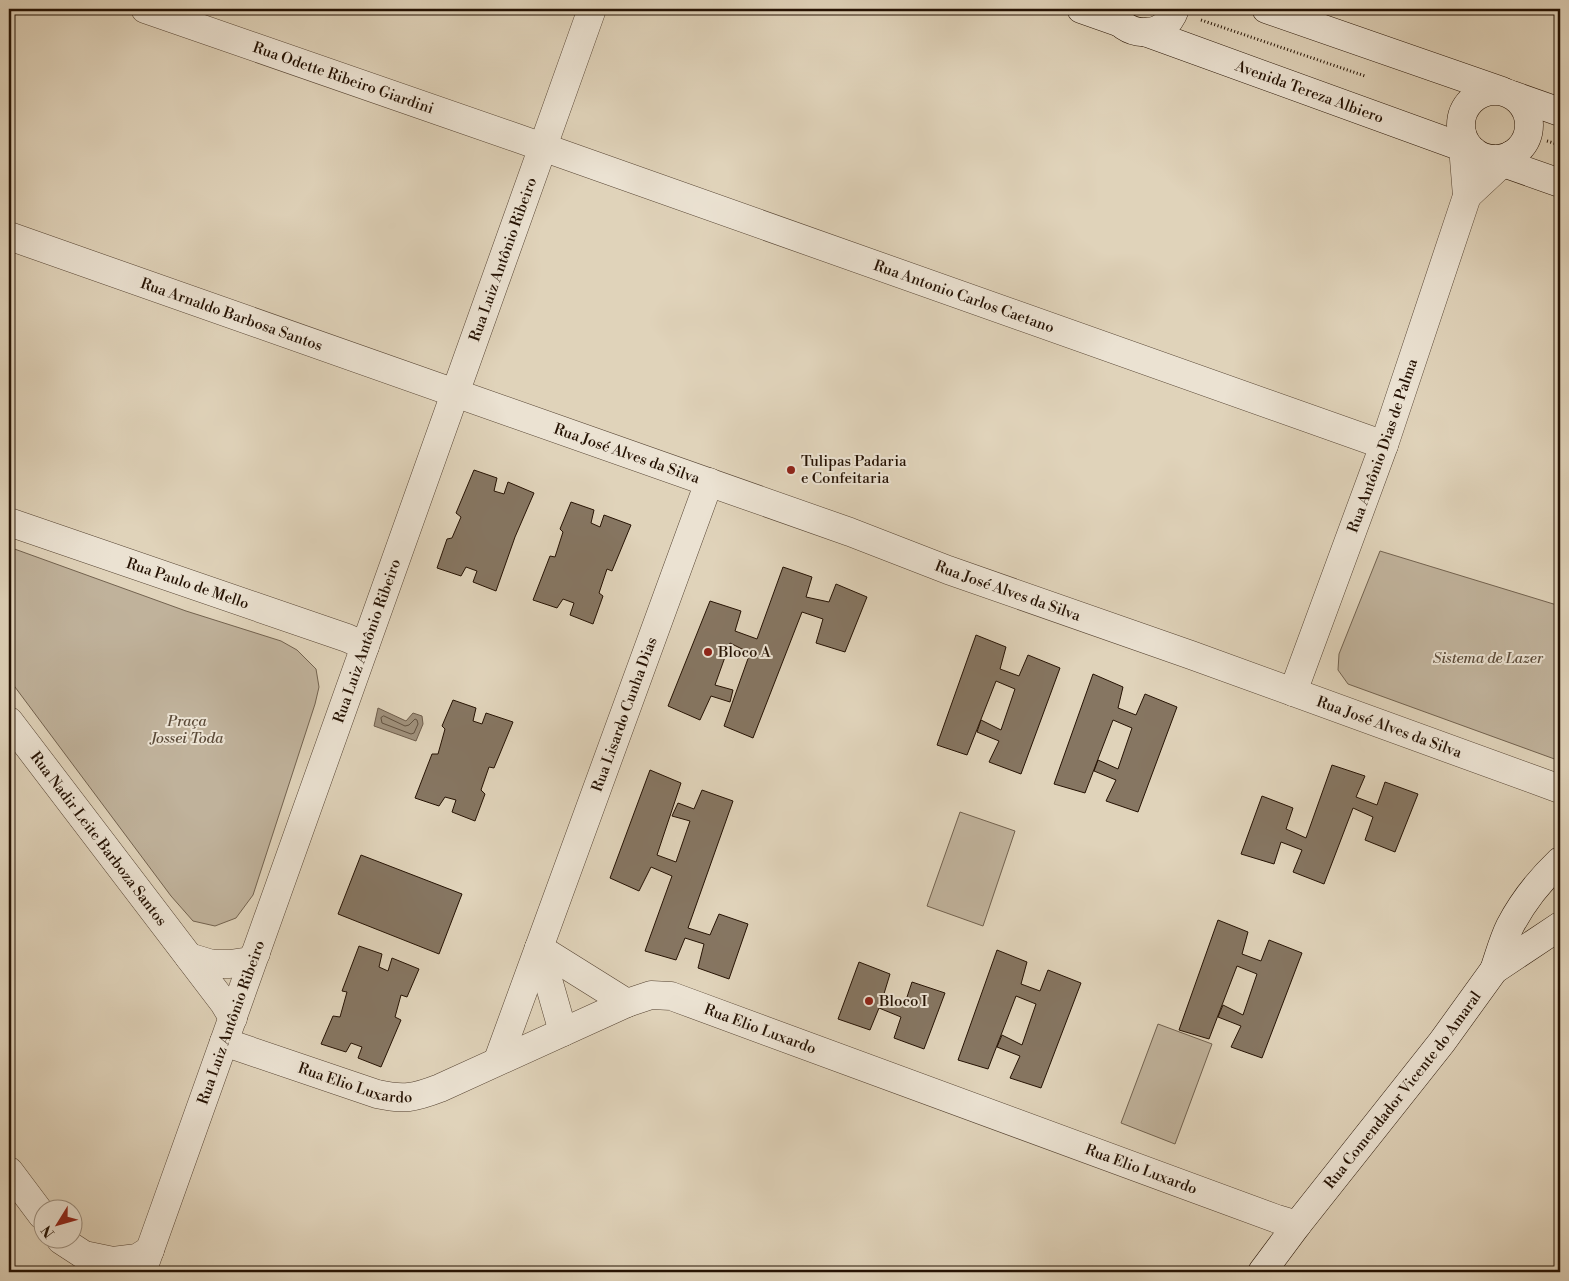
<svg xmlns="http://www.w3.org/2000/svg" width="1569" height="1281" font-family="'Libre Bodoni',serif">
	<rect width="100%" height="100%" fill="#e0d3ba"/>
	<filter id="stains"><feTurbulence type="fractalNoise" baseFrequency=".004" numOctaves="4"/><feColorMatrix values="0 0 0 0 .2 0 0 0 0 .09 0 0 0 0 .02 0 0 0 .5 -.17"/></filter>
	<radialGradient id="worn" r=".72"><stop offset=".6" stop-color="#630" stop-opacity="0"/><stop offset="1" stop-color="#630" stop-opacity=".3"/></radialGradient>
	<g fill="#c0b29b" stroke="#72624f">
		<polygon points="9,547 186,611 281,641 297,650 316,669 319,687 315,704 253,895 236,918 215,926 193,921 171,896 9,679"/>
		<polygon points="1380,551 1560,606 1560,761 1348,684 1338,670 1339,654"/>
		<polygon points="960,812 1015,831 983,926 927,906"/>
		<polygon points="1158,1024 1212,1044 1175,1144 1121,1123"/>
	</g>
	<polygon fill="#a0917c" stroke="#6f5e4c" points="378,708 406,721 413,713 422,716 423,724 416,741 374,726"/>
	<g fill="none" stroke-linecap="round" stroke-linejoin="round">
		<polygon stroke="#625240" stroke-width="1" points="384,716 405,726 409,725 415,719 417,720 418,724 414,733 411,734 382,723 381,718"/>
	</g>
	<g fill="#867662" stroke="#251203">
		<polygon points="474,470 497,478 494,491 504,494 508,482 534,493 515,537 496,591 473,582 477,571 466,567 461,576 437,568 447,539 452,538 461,517 456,513"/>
		<polygon points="571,502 594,510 591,523 600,527 604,515 631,525 612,571 607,569 599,593 603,596 593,624 570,615 574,603 563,599 557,608 533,600 550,556 555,557 563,532 560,529"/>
		<polygon points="783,567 812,577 806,597 829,602 836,584 867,597 845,652 816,643 823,619 802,612 753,738 724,726 750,653 730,643 715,685 733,690 730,702 711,696 700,720 668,706 710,601 741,611 735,631 757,639"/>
		<polygon points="976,635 1006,647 1000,669 1019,676 1028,655 1060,668 1021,774 989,762 999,741 977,732 981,720 1001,730 1015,689 996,681 967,755 937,745"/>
		<polygon points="1093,674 1123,687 1118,708 1136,715 1145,694 1177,707 1138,812 1106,801 1116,780 1094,771 1098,760 1118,769 1132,728 1113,720 1085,793 1054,784"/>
		<polygon points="453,700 476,708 473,721 482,724 486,713 513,722 494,768 489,767 481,790 485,794 475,821 452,812 456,800 445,797 439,806 415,798 432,754 438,754 445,729 442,726"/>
		<polygon points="1332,765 1365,776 1356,797 1377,805 1385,782 1418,794 1395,852 1365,840 1373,817 1353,808 1324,884 1293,872 1302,850 1281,842 1274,864 1241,854 1262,796 1293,808 1286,829 1306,838"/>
		<polygon points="650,770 681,783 657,855 676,862 690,821 672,816 678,803 694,809 702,790 733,801 688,928 710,935 719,914 748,924 729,979 698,968 704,944 685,938 676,960 645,951 672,876 651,867 639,891 610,878"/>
		<polygon points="361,855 462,894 439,954 338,914"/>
		<polygon points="1218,920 1248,932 1242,954 1261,961 1269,940 1302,953 1262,1058 1231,1047 1241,1026 1218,1017 1223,1005 1243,1015 1257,974 1237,966 1209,1039 1179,1030"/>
		<polygon points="359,946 382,954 379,967 388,971 392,958 419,969 407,997 401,995 395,1017 401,1020 381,1067 358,1058 362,1047 351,1043 346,1052 321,1044 333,1016 340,1017 347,992 342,991"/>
		<polygon points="997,950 1027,962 1021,984 1040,991 1048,970 1081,983 1041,1088 1010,1078 1020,1056 997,1047 1002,1035 1022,1045 1036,1004 1016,996 988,1069 958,1060"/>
		<polygon points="859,962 890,974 883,997 904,1006 912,982 945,993 924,1049 894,1038 901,1017 879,1008 870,1030 838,1019"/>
	</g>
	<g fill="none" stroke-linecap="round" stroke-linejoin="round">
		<g stroke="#544231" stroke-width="29">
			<g id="street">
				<path id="s1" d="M145 9 517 138 1384 445"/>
				<polyline points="1467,196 1511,155"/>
				<path id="s2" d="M9 236 850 532 948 570 1191 655 1560 789"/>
				<path id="s3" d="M9 522 347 638 365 646"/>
				<path id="s4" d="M1293 692 1384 445 1467 196 1462 134"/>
				<path id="s5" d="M9 721 224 1003 233 1018"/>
				<polyline points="539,948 627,1003"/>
				<polyline points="539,948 563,1032"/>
				<polyline points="189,957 212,964 230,964 250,961 256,953"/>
				<path id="s6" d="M224 1042 377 1094C404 1100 414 1098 440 1088L627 1003 651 995 671 996 1277 1219 1297 1225"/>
				<path id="s7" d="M498 1060 709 482"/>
				<polyline points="9,1171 42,1215"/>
				<polyline points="61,1240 84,1255 113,1261 137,1258 150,1250"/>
				<path id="s8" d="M142 1272 592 9"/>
			</g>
		</g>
		<g stroke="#251203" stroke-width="29">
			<g id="secondary">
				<polyline points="1081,9 1118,22"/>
				<path d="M1110 9C1123 38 1164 42 1175 9"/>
				<polyline points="1266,9 1502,91"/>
				<path id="s9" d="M1145 32 1473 151"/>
				<circle cx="1495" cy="125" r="34"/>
				<polyline points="1512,95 1560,112"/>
				<polyline points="1492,159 1560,183"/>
				<path d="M1494 970C1499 956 1503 940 1510 926 1523 901 1540 880 1560 861"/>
				<path id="s10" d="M1262 1272 1297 1225 1442 1042 1494 970 1560 926"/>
			</g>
		</g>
		<g stroke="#251203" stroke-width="3" stroke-dasharray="1 2.5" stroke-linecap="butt">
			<polyline points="1201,20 1365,76"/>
			<polyline points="1547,141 1560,145"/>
		</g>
		<use href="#street" stroke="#ebe2d2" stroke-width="28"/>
		<use href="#secondary" stroke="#ebe2d2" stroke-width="28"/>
	</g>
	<g fill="#8f2418" stroke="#ebe2d2" stroke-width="2">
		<circle cx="791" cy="470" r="5"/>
		<circle cx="708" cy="652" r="5"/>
		<circle cx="869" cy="1001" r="5"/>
	</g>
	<g text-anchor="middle" stroke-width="4" stroke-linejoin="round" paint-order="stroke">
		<g font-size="15" fill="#251203" stroke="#ebe2d2">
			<text dy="5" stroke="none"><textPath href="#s1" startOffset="210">Rua Odette Ribeiro Giardini</textPath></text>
			<text dy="5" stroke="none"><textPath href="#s9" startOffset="175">Avenida Tereza Albiero</textPath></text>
			<text dy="5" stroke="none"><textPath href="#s8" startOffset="1075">Rua Luiz Antônio Ribeiro</textPath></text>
			<text dy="5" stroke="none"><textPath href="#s1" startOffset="868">Rua Antonio Carlos Caetano</textPath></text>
			<text dy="5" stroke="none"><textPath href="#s2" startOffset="236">Rua Arnaldo Barbosa Santos</textPath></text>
			<text dy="5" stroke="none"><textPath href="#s4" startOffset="262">Rua Antônio Dias de Palma</textPath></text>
			<text dy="5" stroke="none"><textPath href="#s2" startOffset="655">Rua José Alves da Silva</textPath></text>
			<text dy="5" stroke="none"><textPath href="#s3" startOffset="189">Rua Paulo de Mello</textPath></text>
			<text dy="5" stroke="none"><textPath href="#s2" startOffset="1060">Rua José Alves da Silva</textPath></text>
			<text dy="5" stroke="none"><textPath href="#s8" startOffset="670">Rua Luiz Antônio Ribeiro</textPath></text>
			<text dy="5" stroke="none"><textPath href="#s7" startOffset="368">Rua Lisardo Cunha Dias</textPath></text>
			<text dy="5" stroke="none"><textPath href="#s2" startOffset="1465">Rua José Alves da Silva</textPath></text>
			<text dy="5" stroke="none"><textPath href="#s5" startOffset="148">Rua Nadir Leite Barboza Santos</textPath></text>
			<text dy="5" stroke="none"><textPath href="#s8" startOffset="265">Rua Luiz Antônio Ribeiro</textPath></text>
			<text dy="5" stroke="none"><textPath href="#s6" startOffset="572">Rua Elio Luxardo</textPath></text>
			<text dy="5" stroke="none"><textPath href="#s6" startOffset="138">Rua Elio Luxardo</textPath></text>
			<text dy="5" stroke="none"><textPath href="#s10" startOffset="230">Rua Comendador Vicente do Amaral</textPath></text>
			<text dy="5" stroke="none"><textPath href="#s6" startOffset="978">Rua Elio Luxardo</textPath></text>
		</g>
		<g font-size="15" fill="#251203" stroke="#ebe2d2" text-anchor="start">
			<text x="801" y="466">Tulipas Padaria<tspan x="801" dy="17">e Confeitaria</tspan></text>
			<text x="718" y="657">Bloco A</text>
			<text x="879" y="1006">Bloco I</text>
		</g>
		<g font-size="15" font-style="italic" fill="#5b4a38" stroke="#ebe2d2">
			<text x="1488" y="663">Sistema de Lazer</text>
			<text x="187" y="726">Praça<tspan x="187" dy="17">Jossei Toda</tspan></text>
		</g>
	</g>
	<rect width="1569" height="1281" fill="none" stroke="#e0d3ba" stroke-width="30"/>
	<rect x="10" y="10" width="1549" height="1261" fill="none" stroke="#251203" stroke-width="2.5"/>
	<rect x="15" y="15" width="1539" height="1251" fill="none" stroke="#251203"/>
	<g transform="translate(58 1224) rotate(233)"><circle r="24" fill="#ebe2d2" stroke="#9c8f7f"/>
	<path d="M0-4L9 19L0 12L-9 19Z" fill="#8f2418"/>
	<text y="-8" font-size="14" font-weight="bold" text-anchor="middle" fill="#251203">N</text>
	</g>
	<rect width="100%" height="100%" filter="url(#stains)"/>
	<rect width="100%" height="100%" fill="url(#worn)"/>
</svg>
